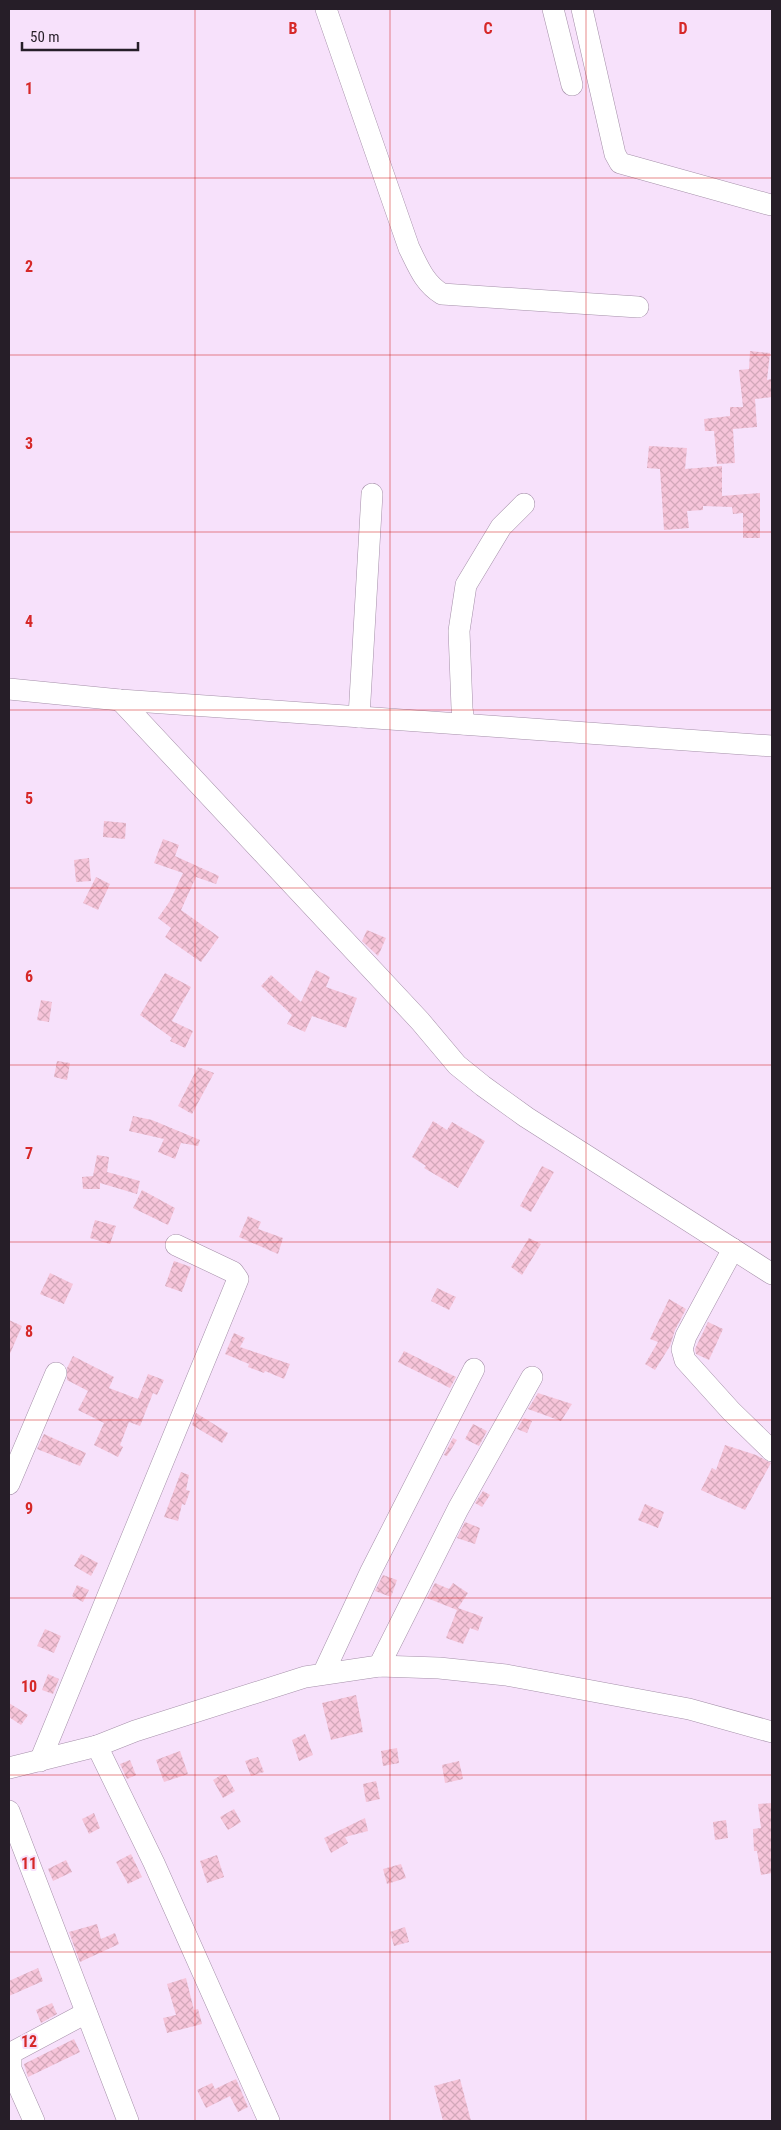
<svg xmlns="http://www.w3.org/2000/svg" width="781" height="2130" font-family="'Roboto Condensed',sans-serif">
	<defs>
		<pattern id="building-cross-hatch" width="8" height="8" patternUnits="userSpaceOnUse" patternTransform="scale(1.25)"><rect width="8" height="8" fill="#f6c4d9"/><path d="M0 0l8 8M0 8l8-8" fill="none" stroke="#d3a8ba"/></pattern>
	</defs>
	<rect width="100%" height="100%" fill="#f7e1fb"/>
	<g fill="url(#building-cross-hatch)">
		<polygon points="750,351 770,353 767,380 772,379 772,397 755,399 757,427 733,429 735,463 717,464 714,431 705,431 704,419 730,416 730,407 743,407 739,370 749,369"/>
		<polygon points="649,446 687,448 685,469 722,466 722,496 760,493 760,538 743,538 743,513 733,514 732,507 703,506 703,510 687,511 689,528 664,530 660,469 647,468"/>
		<polygon points="104,821 126,823 125,839 103,837"/>
		<polygon points="163,839 179,845 175,856 219,876 216,884 196,877 181,910 219,937 201,962 165,937 171,928 158,918 170,901 183,873 154,863"/>
		<polygon points="89,858 91,881 76,882 74,860"/>
		<polygon points="96,877 110,884 98,910 83,903"/>
		<polygon points="367,930 386,938 378,956 362,941"/>
		<polygon points="316,970 330,977 326,987 357,998 346,1028 312,1016 305,1032 287,1024 292,1015 261,986 271,975 301,1002"/>
		<polygon points="165,973 191,987 172,1021 193,1031 185,1048 170,1041 172,1038 140,1015"/>
		<polygon points="41,1000 52,1002 49,1022 37,1020"/>
		<polygon points="57,1061 70,1063 67,1080 54,1077"/>
		<polygon points="198,1067 214,1073 192,1114 178,1106"/>
		<polygon points="133,1116 152,1120 200,1140 198,1146 181,1143 175,1159 158,1152 164,1139 129,1131"/>
		<polygon points="433,1121 447,1130 452,1122 485,1141 458,1188 424,1168 426,1166 412,1157"/>
		<polygon points="97,1155 109,1157 107,1172 140,1181 137,1194 100,1183 100,1189 83,1189 82,1177 93,1176"/>
		<polygon points="542,1166 554,1172 531,1212 520,1206"/>
		<polygon points="142,1190 175,1208 168,1225 133,1208"/>
		<polygon points="248,1216 261,1222 258,1229 283,1238 278,1254 239,1237"/>
		<polygon points="95,1220 116,1226 110,1244 90,1238"/>
		<polygon points="529,1238 541,1244 522,1275 511,1267"/>
		<polygon points="174,1261 191,1267 182,1292 165,1286"/>
		<polygon points="50,1273 73,1284 64,1304 40,1294"/>
		<polygon points="437,1288 456,1297 449,1310 431,1301"/>
		<polygon points="669,1299 686,1309 675,1330 670,1346 655,1370 645,1364 658,1342 650,1339"/>
		<polygon points="9,1320 22,1326 9,1356"/>
		<polygon points="708,1322 723,1329 709,1360 696,1354 695,1349"/>
		<polygon points="234,1333 245,1338 240,1347 290,1364 284,1379 265,1371 264,1373 248,1367 249,1364 225,1354"/>
		<polygon points="404,1351 456,1377 450,1388 398,1362"/>
		<polygon points="73,1356 114,1377 109,1388 138,1399 148,1374 164,1380 157,1395 153,1393 140,1426 129,1422 120,1445 123,1447 118,1457 94,1445 104,1423 78,1410 88,1391 67,1380 67,1368"/>
		<polygon points="538,1393 572,1404 561,1421 528,1409"/>
		<polygon points="196,1413 228,1433 222,1443 192,1425"/>
		<polygon points="524,1418 532,1421 527,1433 517,1429"/>
		<polygon points="473,1424 487,1431 479,1446 465,1439"/>
		<polygon points="44,1434 86,1453 80,1466 37,1449"/>
		<polygon points="453,1438 457,1440 447,1456 444,1455"/>
		<polygon points="725,1445 756,1455 771,1463 745,1510 701,1490 712,1468 716,1470"/>
		<polygon points="181,1472 189,1475 186,1490 190,1491 185,1505 182,1504 178,1521 164,1517"/>
		<polygon points="483,1491 490,1495 482,1507 475,1503"/>
		<polygon points="645,1504 664,1512 658,1528 638,1520"/>
		<polygon points="465,1522 480,1528 475,1544 457,1538"/>
		<polygon points="81,1554 98,1563 91,1576 74,1566"/>
		<polygon points="383,1575 397,1580 391,1597 375,1591"/>
		<polygon points="435,1583 449,1589 453,1583 468,1593 458,1608 483,1617 478,1631 470,1628 463,1644 446,1638 457,1610 427,1598"/>
		<polygon points="77,1585 89,1590 83,1602 72,1596"/>
		<polygon points="45,1629 61,1636 54,1653 37,1646"/>
		<polygon points="48,1674 59,1679 53,1694 42,1690"/>
		<polygon points="356,1695 363,1732 331,1740 322,1703"/>
		<polygon points="9,1703 28,1715 21,1725 9,1717"/>
		<polygon points="305,1734 313,1755 299,1761 292,1740"/>
		<polygon points="397,1748 399,1763 383,1766 381,1751"/>
		<polygon points="180,1751 188,1774 164,1782 156,1760"/>
		<polygon points="258,1757 264,1772 251,1776 245,1761"/>
		<polygon points="130,1760 136,1775 127,1779 120,1764"/>
		<polygon points="459,1761 463,1779 445,1783 442,1765"/>
		<polygon points="221,1775 226,1775 235,1791 223,1798 213,1780"/>
		<polygon points="376,1781 380,1799 366,1802 363,1784"/>
		<polygon points="772,1803 772,1873 761,1875 757,1851 754,1851 753,1829 761,1828 758,1804"/>
		<polygon points="234,1809 241,1822 228,1830 220,1817"/>
		<polygon points="94,1813 100,1828 89,1834 82,1819"/>
		<polygon points="365,1818 368,1831 345,1837 348,1843 331,1853 324,1838"/>
		<polygon points="726,1820 728,1838 715,1840 713,1822"/>
		<polygon points="131,1854 142,1877 128,1884 116,1862"/>
		<polygon points="217,1855 224,1877 207,1883 200,1861"/>
		<polygon points="66,1860 72,1872 53,1881 48,1869"/>
		<polygon points="401,1864 406,1878 387,1884 383,1869"/>
		<polygon points="97,1924 101,1939 115,1933 119,1944 80,1962 69,1932"/>
		<polygon points="405,1927 409,1942 394,1946 390,1932"/>
		<polygon points="38,1968 43,1981 9,1996 9,1981"/>
		<polygon points="186,1978 194,2010 198,2009 202,2024 167,2033 163,2018 176,2015 167,1984"/>
		<polygon points="52,2003 57,2014 41,2023 36,2010"/>
		<polygon points="74,2039 80,2052 28,2077 24,2064"/>
		<polygon points="236,2079 248,2107 238,2112 230,2096 206,2108 197,2090 212,2083 215,2089"/>
		<polygon points="460,2079 471,2121 443,2121 434,2086"/>
	</g>
	<g fill="none" stroke-linecap="round" stroke-linejoin="round">
		<g stroke="#a590a9" stroke-width="22">
			<g id="minor">
				<path d="M326 9 409 248C418 266 424 283 442 294L638 307"/>
				<polyline points="553,9 572,85"/>
				<polyline points="582,9 615,154 620,163 771,205"/>
				<polyline points="9,689 120,700 772,746"/>
				<polyline points="120,700 420,1021 457,1065 483,1086 526,1117 772,1274"/>
				<polyline points="359,717 372,494"/>
				<polyline points="464,724 462,708 459,631 466,585 501,527 524,504"/>
				<polyline points="733,1249 686,1336 682,1349 685,1360 731,1411 772,1451"/>
				<polyline points="9,1484 56,1373"/>
				<polyline points="379,1666 458,1509 532,1377"/>
				<polyline points="323,1674 371,1571 474,1369"/>
				<polyline points="97,1746 154,1863 269,2121"/>
				<polyline points="40,1761 238,1279 233,1272 176,1245"/>
				<polyline points="9,1768 97,1746 135,1731 305,1677 379,1666 439,1668 506,1675 689,1709 772,1732"/>
				<polyline points="9,1811 128,2121"/>
				<polyline points="34,2121 11,2069 11,2053 86,2013"/>
			</g>
		</g>
		<use href="#minor" stroke="#fff" stroke-width="21"/>
	</g>
	<path fill="none" stroke="#d62828" stroke-width="1" stroke-opacity="0.55" d="M195 9V2121M390 9V2121M586 9V2121M9 178H772M9 355H772M9 532H772M9 710H772M9 888H772M9 1065H772M9 1242H772M9 1420H772M9 1598H772M9 1775H772M9 1952H772"/>
	<g font-size="16" text-anchor="middle" font-weight="bold" fill="#d62828" stroke="#f7e1fb" stroke-width="4" stroke-linejoin="round" paint-order="stroke">
		<text x="293" y="34">B</text>
		<text x="488" y="34">C</text>
		<text x="683" y="34">D</text>
		<text x="29" y="94">1</text>
		<text x="29" y="272">2</text>
		<text x="29" y="449">3</text>
		<text x="29" y="627">4</text>
		<text x="29" y="804">5</text>
		<text x="29" y="982">6</text>
		<text x="29" y="1159">7</text>
		<text x="29" y="1337">8</text>
		<text x="29" y="1514">9</text>
		<text x="29" y="1692">10</text>
		<text x="29" y="1869">11</text>
		<text x="29" y="2047">12</text>
	</g>
	<rect width="781" height="2130" fill="none" stroke="#261e28" stroke-width="20"/>
	<path d="M22 42v8h116v-8" fill="none" stroke="#261e28" stroke-width="2.5"/>
	<text x="30" y="42" font-size="15" fill="#261e28" stroke="#f7e1fb" stroke-width="4" paint-order="stroke">50 m</text>
</svg>
